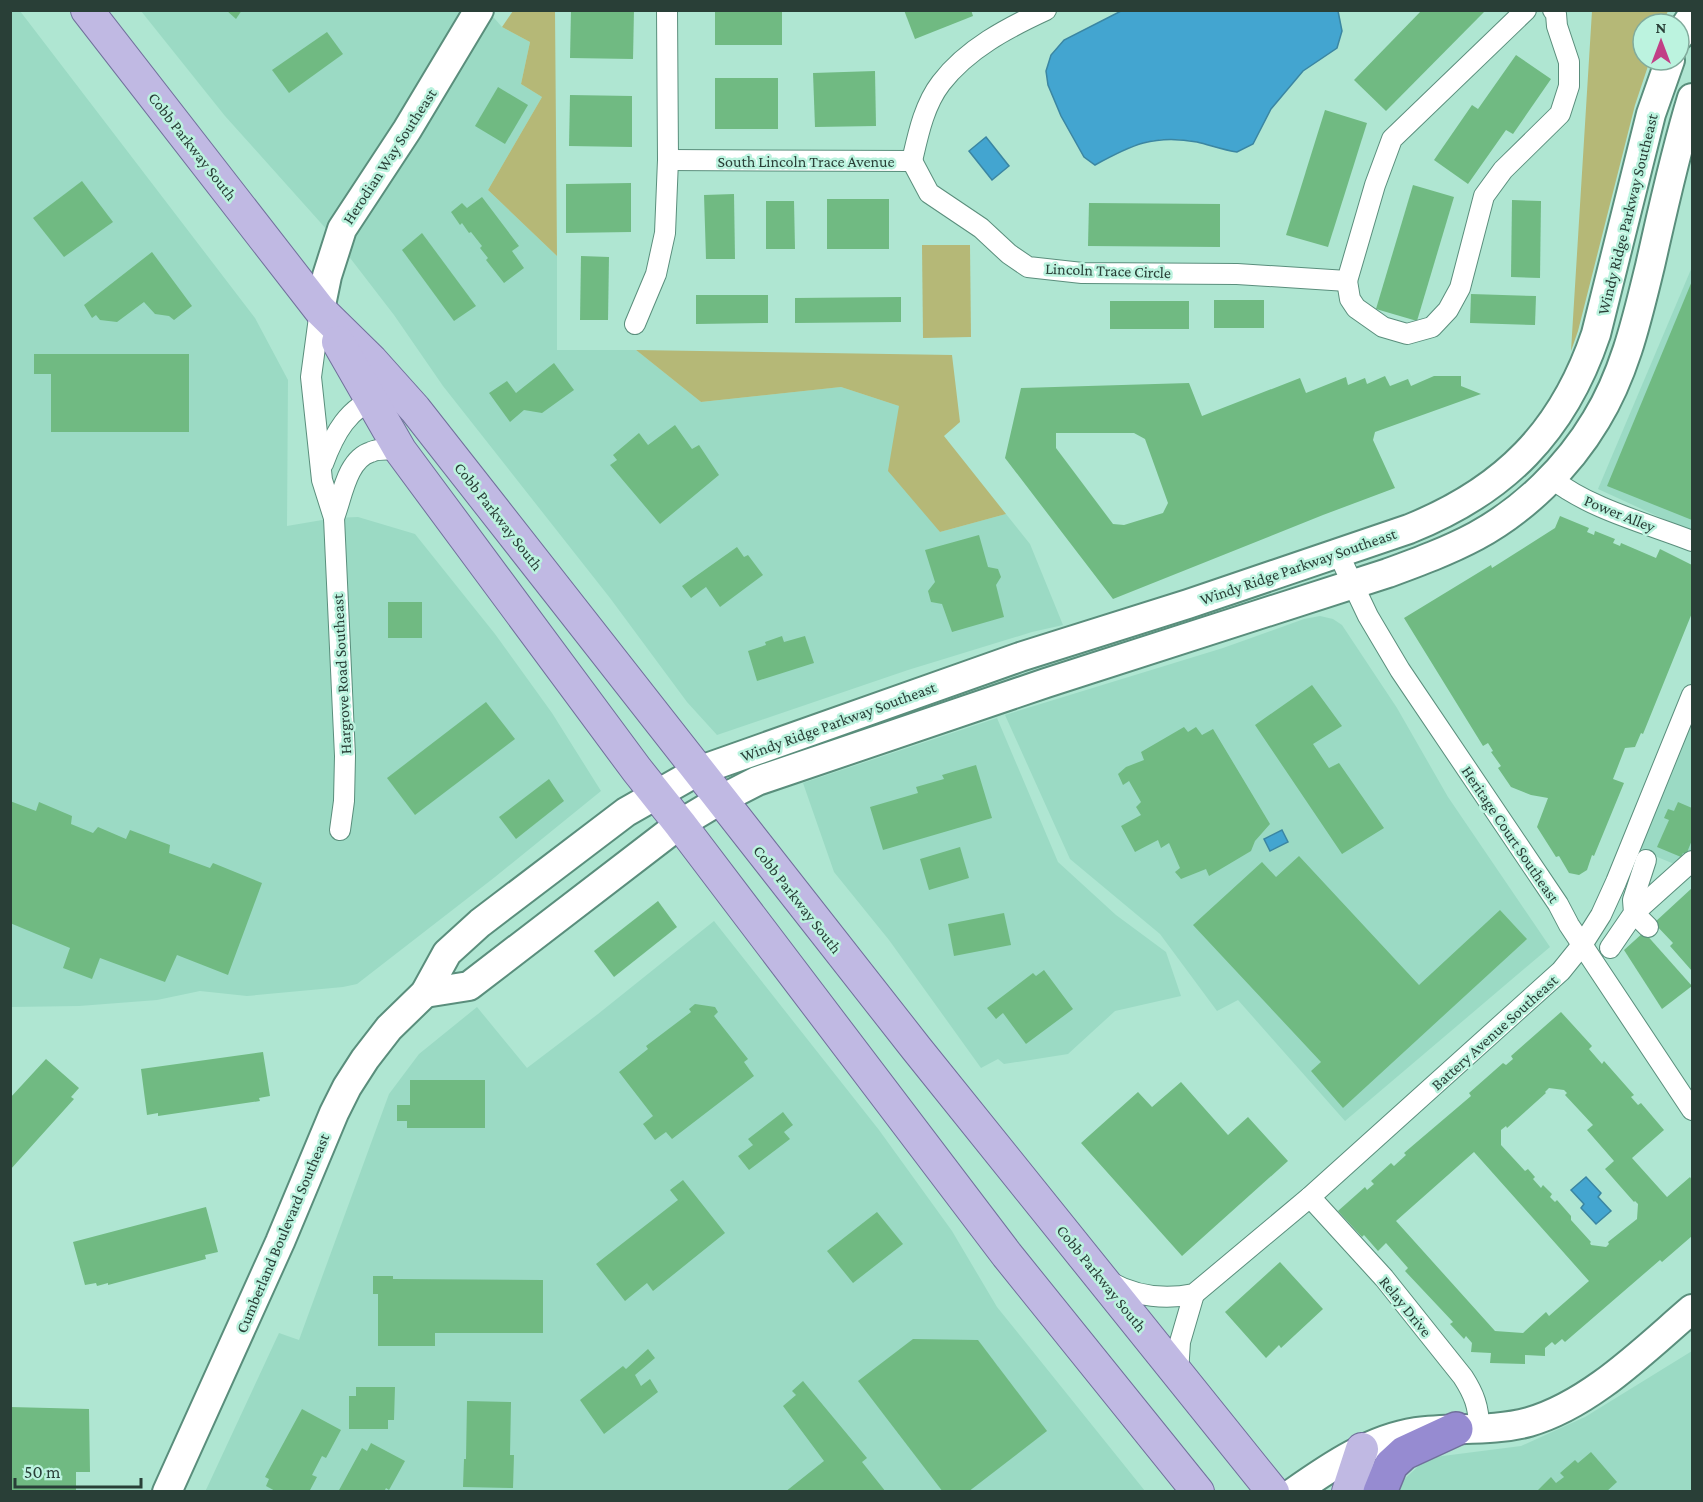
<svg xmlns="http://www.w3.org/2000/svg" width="1703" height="1502" font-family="'Crimson Pro',serif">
	<rect width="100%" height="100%" fill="#afe6d2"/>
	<g fill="#9bdac4">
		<polygon points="10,11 20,11 255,318 288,380 287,526 334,518 358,517 415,534 495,634 552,713 601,791 495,877 357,984 343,987 247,996 200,991 157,1000 79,1006 11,1007"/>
		<polygon points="141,11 488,11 502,27 530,42 521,84 542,97 488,190 557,256 557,350 636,350 701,402 841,387 899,406 940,532 1006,514 1030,544 1063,625 1032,632 908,670 717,735 687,702 610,598 443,386 394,315 337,241 225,116"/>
		<polygon points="1692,267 1692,532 1598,489"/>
		<polygon points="1320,616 1333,619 1342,625 1397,708 1448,797 1550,947 1345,1121 1238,1000 1217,1011 1160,934 1070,859 1005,715 1223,648 1304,619"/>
		<polygon points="1692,703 1692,861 1684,868 1633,847"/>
		<polygon points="997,718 1058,862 1116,915 1166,952 1181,996 1115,1011 1068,1054 1004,1064 998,1059 981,1068 889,940 834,872 803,783"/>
		<polygon points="714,921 879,1130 952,1231 997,1307 1145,1491 205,1492 279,1333 299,1340 389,1094 419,1054 477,1007 527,1068 598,1014"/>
		<polygon points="1692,1351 1692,1491 1396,1492 1397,1486 1427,1458 1521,1446 1585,1417"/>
	</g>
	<g fill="#b5b877">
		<polygon points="513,11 555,11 557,256 488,190 542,97 521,84 530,42 502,27"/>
		<polygon points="1592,11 1668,11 1662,24 1643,24 1643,60 1650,60 1635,105 1578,331 1571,351"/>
		<polygon points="922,245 970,245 971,337 923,338"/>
		<polygon points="636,350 952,355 960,422 944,436 1006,514 940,532 888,471 899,406 841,387 701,402"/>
	</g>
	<g fill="#43a5d0" stroke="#3b86a2" stroke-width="1.5">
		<path d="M1338 11 1342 31 1337 48 1303 71 1271 109 1253 144 1237 152C1223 150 1210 145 1197 142 1154 134 1131 145 1095 165L1084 157 1061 116 1048 85 1046 71 1051 55 1064 40 1121 11Z"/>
		<polygon points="986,137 1009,166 992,180 969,151"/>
		<polygon points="1282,830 1288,842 1270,851 1264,839"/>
		<polygon points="1586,1177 1601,1193 1598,1197 1611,1211 1596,1224 1581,1208 1584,1204 1571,1190"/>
	</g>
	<g fill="#70ba82" fill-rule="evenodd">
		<polygon points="226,10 242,10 236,19"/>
		<polygon points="571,10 634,10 633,59 570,58"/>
		<rect x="715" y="10" width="67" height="35"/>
		<polygon points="904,10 971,10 973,16 915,39"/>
		<polygon points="1422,10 1486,10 1386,111 1354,80"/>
		<polygon points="327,32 343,54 289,93 272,70"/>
		<polygon points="1516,55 1551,79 1513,134 1506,130 1468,184 1434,160 1472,105 1478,109"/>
		<polygon points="875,71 876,126 815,127 813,73"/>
		<rect x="715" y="78" width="63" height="51"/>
		<polygon points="498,87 528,105 505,144 475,126"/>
		<polygon points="570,95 632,96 632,147 569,146"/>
		<polygon points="1325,110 1367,123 1328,247 1286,235"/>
		<polygon points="82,181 113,222 64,257 33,218"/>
		<polygon points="631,183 631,232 566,233 566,184"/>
		<polygon points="1413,185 1454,197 1417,321 1376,309"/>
		<polygon points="734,194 735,259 706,259 704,195"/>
		<polygon points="482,197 519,246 512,251 524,268 504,283 486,260 488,258 480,248 482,246 471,232 469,233 462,223 460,225 451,212 462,203 467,208"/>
		<rect x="827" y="199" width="62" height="50"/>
		<polygon points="1512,200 1541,201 1540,278 1511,277"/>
		<polygon points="766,201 794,201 795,249 766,249"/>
		<polygon points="1089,203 1220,204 1220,247 1088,246"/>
		<polygon points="422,233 476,306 454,321 402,250"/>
		<polygon points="152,252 192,306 174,320 169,316 155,314 144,302 117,322 100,320 96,315 92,318 84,305"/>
		<polygon points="581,256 609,257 608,320 580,320"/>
		<polygon points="1692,281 1692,520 1607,486"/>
		<polygon points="1471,294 1536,296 1535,325 1470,323"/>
		<polygon points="696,295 768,295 768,323 696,324"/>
		<polygon points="901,297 901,322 795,323 795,298"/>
		<rect x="1214" y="300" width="50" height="28"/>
		<rect x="1110" y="301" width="79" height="28"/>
		<polygon points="34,354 189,354 189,432 51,432 51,374 34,374"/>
		<polygon points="554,363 574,390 542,413 524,410 510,422 489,393 507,381 516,393"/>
		<path d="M1385 376 1390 386 1408 379 1411 386 1434 376H1461V386L1481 394 1375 432 1373 440 1395 488 1323 515 1113 599 1005 458 1021 388 1189 383 1202 416 1300 378 1306 393 1346 377 1348 385 1365 378 1367 384ZM1056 433H1134L1145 439 1168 503 1163 513 1124 525 1113 524 1056 448Z"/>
		<polygon points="675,425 692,449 699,445 719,475 660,524 610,465 617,460 613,455 639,433 648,445"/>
		<polygon points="1560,516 1589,528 1587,532 1594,535 1595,531 1615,539 1613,543 1620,546 1621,543 1656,558 1660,549 1692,565 1692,613 1643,734 1641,733 1635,747 1625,748 1613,779 1624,783 1594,856 1592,855 1587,870 1579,875 1569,873 1559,856 1556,857 1537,827 1548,798 1531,795 1511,787 1498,768 1501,766 1491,752 1493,751 1488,743 1483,746 1404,618 1491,565 1492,568 1555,528"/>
		<polygon points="979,535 988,567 998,569 1001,577 996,585 1004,617 952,632 942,604 931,602 928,591 935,582 925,550"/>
		<polygon points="737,547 744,557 748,555 763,575 720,607 706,587 691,598 682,586"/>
		<rect x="388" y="602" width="34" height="36"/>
		<polygon points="782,636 784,642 805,636 814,663 757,681 748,651 766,645 765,642"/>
		<polygon points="1312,685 1342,726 1313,744 1329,768 1339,763 1384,828 1342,854 1255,725"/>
		<polygon points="486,702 515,739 415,815 387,778"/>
		<polygon points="1184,727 1188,732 1196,727 1202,735 1213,729 1270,824 1255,841 1251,851 1209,876 1206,869 1181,879 1175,872 1180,868 1169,843 1161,848 1158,840 1135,852 1121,826 1141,815 1136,807 1141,802 1129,781 1123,785 1118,774 1126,767 1144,760 1141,752"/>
		<polygon points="976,765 992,818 883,850 870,807 918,793 916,787 944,779 942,775"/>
		<polygon points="549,779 564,801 516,839 499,817"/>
		<polygon points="10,801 36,811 39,802 72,816 71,824 93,833 98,827 126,839 130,830 170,845 169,853 210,868 213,863 262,883 228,975 177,955 165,982 100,958 92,979 63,968 70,948 10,923"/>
		<polygon points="1678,802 1692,808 1692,840 1686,855 1683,853 1681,857 1657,847 1669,820 1664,818 1668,809 1674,811"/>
		<polygon points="960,847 969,878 929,890 920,859"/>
		<polygon points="1299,856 1419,985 1500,910 1527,939 1343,1108 1311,1071 1321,1062 1193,925 1262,862 1276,877"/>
		<polygon points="1692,888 1692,971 1670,946 1673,943 1654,923"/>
		<polygon points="658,901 677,927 614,977 594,951"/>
		<polygon points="1004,913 1011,945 954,956 948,924"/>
		<polygon points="1644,932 1692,986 1662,1009 1624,950"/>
		<polygon points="1044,970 1073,1009 1026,1044 1003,1013 996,1019 987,1008 1033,973 1036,976"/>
		<polygon points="695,1004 715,1007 718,1012 714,1016 748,1059 744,1062 754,1076 672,1139 666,1132 655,1140 643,1124 653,1116 619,1072 648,1049 646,1046 691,1012 689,1009"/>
		<path d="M1561 1012 1592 1046 1589 1049 1602 1064 1604 1061 1634 1095 1631 1097 1638 1105 1641 1103 1664 1130 1632 1158 1667 1197 1690 1177 1692 1180V1236L1662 1262 1660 1260 1565 1342 1562 1339 1555 1345 1552 1342 1545 1348V1356L1525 1355V1364L1490 1363 1491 1353 1471 1352 1472 1343 1466 1336 1464 1339 1450 1324 1453 1322 1405 1271 1408 1268 1386 1243 1378 1251 1364 1235 1362 1237 1338 1211 1365 1187 1367 1190 1374 1184 1371 1181 1391 1163 1394 1166 1406 1155 1404 1153 1471 1096 1469 1093 1503 1063 1506 1065 1513 1059 1511 1056ZM1549 1088 1564 1090 1567 1093 1565 1095 1593 1125 1587 1130 1614 1161 1605 1169 1634 1202 1635 1201 1638 1204 1637 1219 1608 1242 1609 1244 1606 1247 1591 1245 1590 1243 1591 1242 1571 1220V1216L1557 1200 1555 1202 1550 1197 1552 1194 1543 1185 1541 1188 1533 1179 1535 1177 1528 1169 1525 1171 1501 1145V1130L1506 1126 1507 1128 1546 1093 1545 1092ZM1474 1152 1589 1281 1549 1316 1546 1312 1523 1333 1495 1331 1396 1221Z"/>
		<polygon points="263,1052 270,1096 259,1098 260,1101 158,1116 158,1113 147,1115 141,1069"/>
		<polygon points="46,1059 79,1088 71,1097 74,1099 10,1170 10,1098"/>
		<polygon points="410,1080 485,1080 485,1128 407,1128 407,1121 397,1121 397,1105 410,1105"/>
		<polygon points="1181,1082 1228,1135 1248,1117 1288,1161 1182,1256 1081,1143 1138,1092 1152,1107"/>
		<polygon points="783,1112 793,1125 784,1132 790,1139 749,1170 738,1156 753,1145 748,1139"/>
		<polygon points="683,1180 725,1233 653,1291 647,1283 625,1301 596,1264 678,1200 670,1190"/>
		<polygon points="206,1207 218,1252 205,1255 206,1259 108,1285 108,1283 97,1286 96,1283 85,1285 73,1242"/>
		<polygon points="877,1212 903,1244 853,1283 827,1251"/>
		<polygon points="1280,1262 1323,1309 1281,1348 1279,1345 1266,1358 1225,1312"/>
		<polygon points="373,1276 393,1276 393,1279 543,1280 543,1333 435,1333 435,1346 378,1346 378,1294 373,1294"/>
		<polygon points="913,1339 978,1340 1047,1431 968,1492 943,1492 858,1381"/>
		<polygon points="648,1349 655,1358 635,1375 641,1386 650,1379 658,1392 604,1434 580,1400 623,1366 626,1369"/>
		<polygon points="803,1381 867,1458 862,1462 886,1492 785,1492 824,1461 783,1406 796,1395 792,1391"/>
		<polygon points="356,1387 395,1387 394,1420 388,1420 388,1429 349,1429 349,1396 356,1396"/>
		<polygon points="467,1401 511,1402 510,1455 514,1455 513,1488 463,1487 464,1459 466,1459"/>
		<polygon points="10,1407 89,1409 90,1472 76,1472 76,1492 10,1492"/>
		<polygon points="302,1409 341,1430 326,1458 322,1456 312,1475 317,1477 309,1492 277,1492 266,1486 269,1479 265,1477"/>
		<polygon points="371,1443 405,1461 389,1490 386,1488 384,1492 338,1492 362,1448 367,1451"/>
		<polygon points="1591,1452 1617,1482 1606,1492 1536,1492 1551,1477 1556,1483 1564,1477 1560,1473 1575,1460 1578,1463"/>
	</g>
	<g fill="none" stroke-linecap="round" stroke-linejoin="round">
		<g stroke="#5a8e7c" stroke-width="22">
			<g id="street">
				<polyline points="668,160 912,161"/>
				<polyline points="912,161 929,193 981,228 1009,254 1028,267 1082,273 1237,274 1347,281 1375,185 1392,139 1526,10"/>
				<path d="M912 161C918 135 924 105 941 83 967 49 1007 28 1046 10"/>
				<polyline points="1347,281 1350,299 1356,308 1383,327 1407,334 1432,327 1448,310 1460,288 1484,196 1503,170 1560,114 1569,86 1569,62 1557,26 1556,14 1553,10"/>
				<polyline points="320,310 311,377 322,480 334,518 345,756 344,801 340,830"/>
				<polyline points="635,324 656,274 665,233 668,160 667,10"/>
				<path d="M323 464C334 434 348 407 381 396"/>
				<path d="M1551 478C1590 509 1646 523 1692 541"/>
				<path d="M334 518C342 497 347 459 371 452 380 448 390 450 400 450"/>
				<polyline points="1338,553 1368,616 1400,670 1558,904 1569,925 1692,1110"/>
				<polyline points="1648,927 1634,913 1692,861"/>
				<polyline points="1610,948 1634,913 1633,900 1646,860"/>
				<path d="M1310 1197 1384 1278 1463 1377C1474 1394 1479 1407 1479 1428"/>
				<path d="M1110 1282C1137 1297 1164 1300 1194 1294L1310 1197 1561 971 1582 945 1601 915 1616 882 1692 695"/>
				<polyline points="1178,1373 1180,1342 1194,1294"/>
			</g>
		</g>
		<g stroke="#5a8e7c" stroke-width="32">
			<g id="secondary">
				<polyline points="1679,36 1692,16"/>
				<polyline points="320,310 327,276 342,229 407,130 479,10"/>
				<path d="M425 993 469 986 680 824 720 800 757 781 1046 683 1388 573C1418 562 1448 551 1476 536 1524 510 1568 467 1596 420 1625 373 1637 319 1650 266 1663 209 1675 153 1692 98"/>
				<path d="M167 1492 280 1242 334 1113 347 1087 365 1059 389 1028 425 993 447 953 480 923 626 812 698 771 1020 657 1188 604 1409 529C1504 491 1563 432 1596 334L1651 114 1670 60"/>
				<path d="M1294 1492C1331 1466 1371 1439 1416 1432 1453 1427 1492 1432 1529 1422 1591 1404 1644 1350 1692 1309"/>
			</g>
		</g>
		<g stroke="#70709b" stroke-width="34">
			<g id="primary">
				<polyline points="87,10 320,310 372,361 415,409 916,1048 1273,1492"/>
				<polyline points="338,342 400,450 637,770 680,824 1007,1255 1198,1492"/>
				<polyline points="1348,1492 1362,1449"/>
			</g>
		</g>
		<g stroke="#70709b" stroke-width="36">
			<polyline id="highway" points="1380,1492 1391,1465 1404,1453 1456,1429"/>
		</g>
		<use href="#street" stroke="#fff" stroke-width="20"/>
		<use href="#secondary" stroke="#fff" stroke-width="28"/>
		<use href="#primary" stroke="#c0b9e3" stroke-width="32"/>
		<use href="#highway" stroke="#968bd1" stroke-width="33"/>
	</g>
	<g text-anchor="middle" stroke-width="5" stroke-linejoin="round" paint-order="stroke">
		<g font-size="16" fill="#293f37" stroke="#bcf3df">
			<text transform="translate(193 146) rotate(52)" y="6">Cobb Parkway South</text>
			<text transform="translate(389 156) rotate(-57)" y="6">Herodian Way Southeast</text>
			<text x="806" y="167">South Lincoln Trace Avenue</text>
			<text transform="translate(1627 214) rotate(-76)" y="6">Windy Ridge Parkway Southeast</text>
			<text transform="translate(1108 270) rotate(2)" y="6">Lincoln Trace Circle</text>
			<text transform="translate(1620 513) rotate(22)" y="6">Power Alley</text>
			<text transform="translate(499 516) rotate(52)" y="6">Cobb Parkway South</text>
			<text transform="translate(1298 566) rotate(-19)" y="6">Windy Ridge Parkway Southeast</text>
			<text transform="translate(341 674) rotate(-93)" y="6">Hargrove Road Southeast</text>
			<text transform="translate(838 721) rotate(-20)" y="6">Windy Ridge Parkway Southeast</text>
			<text transform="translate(1511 834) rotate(56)" y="6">Heritage Court Southeast</text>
			<text transform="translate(798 899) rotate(52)" y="6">Cobb Parkway South</text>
			<text transform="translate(1494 1032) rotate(-42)" y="6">Battery Avenue Southeast</text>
			<text transform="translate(282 1233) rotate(-67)" y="6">Cumberland Boulevard Southeast</text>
			<text transform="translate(1102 1278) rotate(51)" y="6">Cobb Parkway South</text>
			<text transform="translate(1406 1306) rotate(51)" y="6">Relay Drive</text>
		</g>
	</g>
	<rect width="1703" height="1502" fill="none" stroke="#293f37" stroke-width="24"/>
	<g transform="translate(1661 42)"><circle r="28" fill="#bcf3df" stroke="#81ab9c" stroke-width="1.5"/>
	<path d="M0-4.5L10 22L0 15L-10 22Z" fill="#c13f86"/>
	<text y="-9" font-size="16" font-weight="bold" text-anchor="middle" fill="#293f37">N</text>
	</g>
	<path d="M15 1478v9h126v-9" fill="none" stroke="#293f37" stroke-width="3"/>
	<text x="24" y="1478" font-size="18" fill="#293f37" stroke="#bcf3df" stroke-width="4.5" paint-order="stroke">50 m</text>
</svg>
